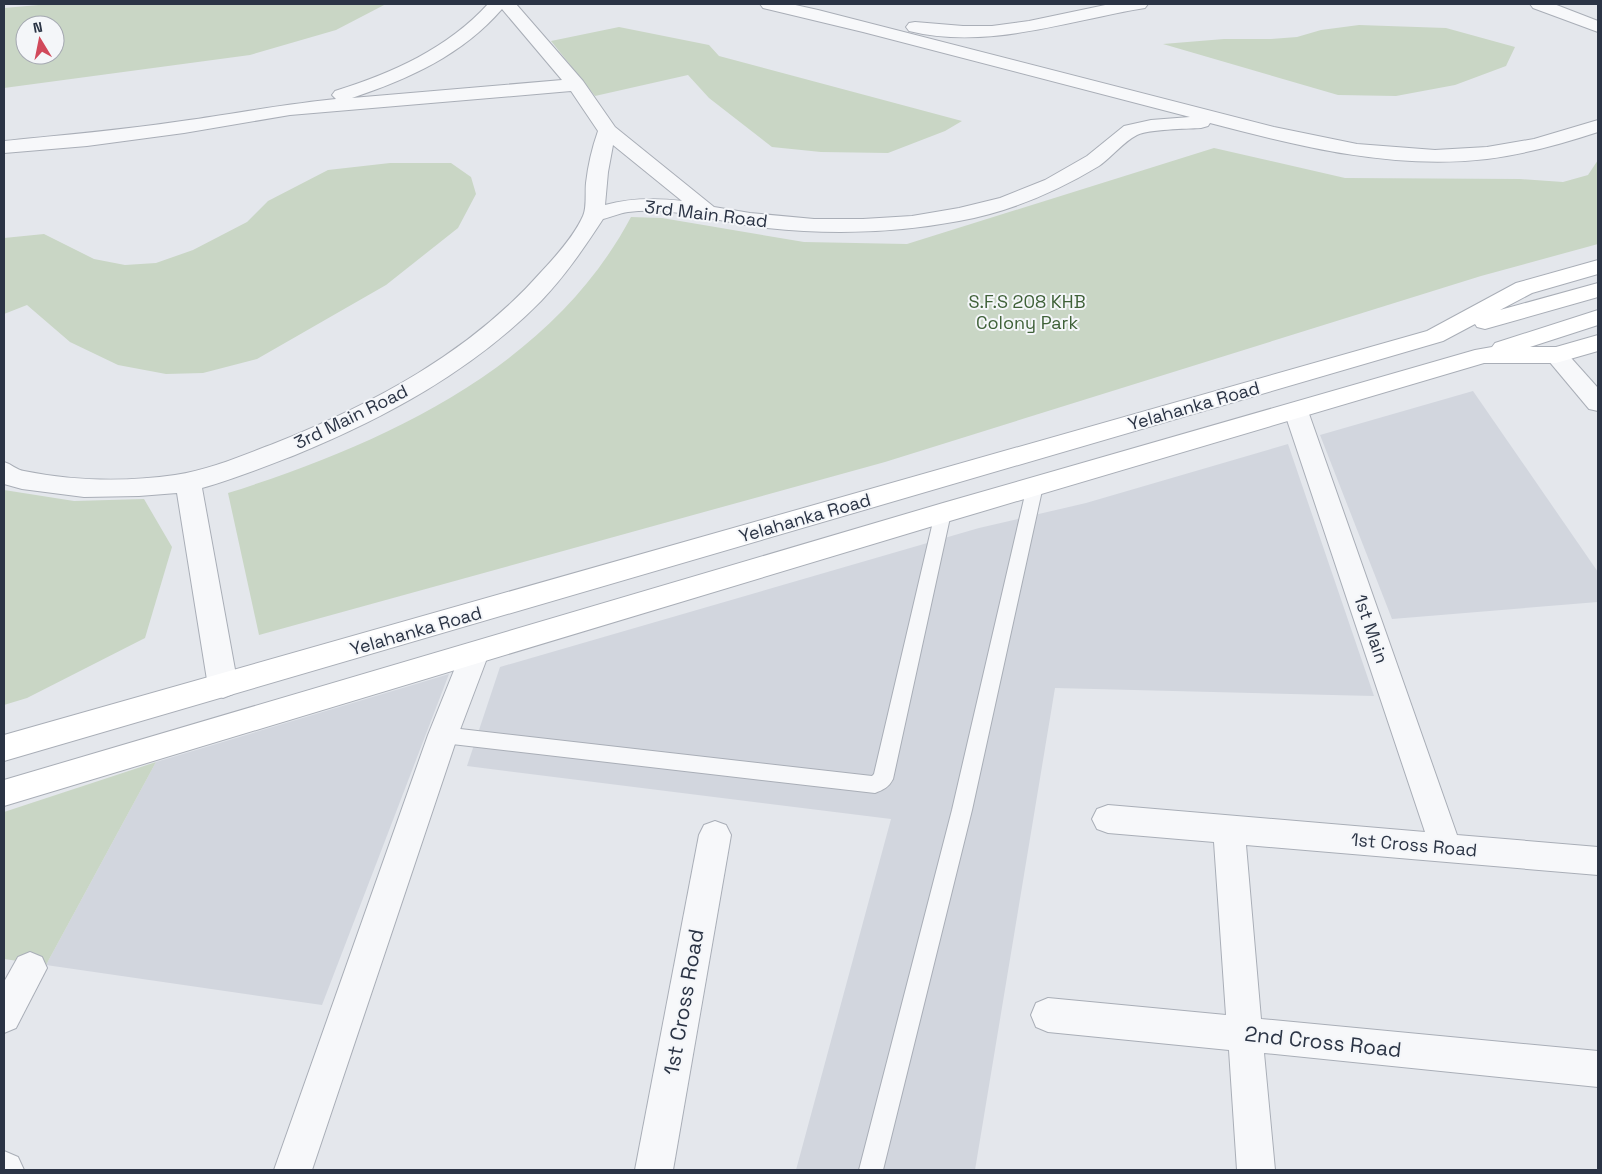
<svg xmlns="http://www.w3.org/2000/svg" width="1602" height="1174" font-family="'Space Grotesk',sans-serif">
	<rect width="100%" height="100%" fill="#e4e7ec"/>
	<g fill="#d2d6de">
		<polygon points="1473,391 1598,572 1598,602 1392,619 1320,435"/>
		<polygon points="1288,444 1374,696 1055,688 975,1170 796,1170 891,819 467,766 500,667 979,528 1086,503"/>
		<polygon points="449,674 322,1005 46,965 156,762"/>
	</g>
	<g fill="#c9d6c5" fill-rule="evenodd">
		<path d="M50 4H386L336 30 250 55 4 88V8ZM25 25H55V55H25Z"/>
		<polygon points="1359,25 1446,28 1515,47 1506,66 1455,85 1396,96 1338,95 1163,44 1224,39 1271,39 1297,37 1321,30"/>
		<polygon points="619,27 709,45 719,56 962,121 945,131 888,153 821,152 772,147 709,98 688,75 595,96 551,41"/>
		<path d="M1214 148 1345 178 1520 179 1563 182 1588 175 1598 160V244L1481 276 885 462 259 635 228 493C383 444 551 368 631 217L662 218 804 242 907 244Z"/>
		<polygon points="390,163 451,163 471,177 476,194 458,228 386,285 257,359 203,373 166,374 118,365 70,342 27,305 4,314 4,238 44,234 94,259 125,265 156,263 193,250 247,222 268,201 328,170"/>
		<polygon points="4,490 74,501 144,499 172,547 145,638 27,698 4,705"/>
		<polygon points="156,762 46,965 4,959 4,812"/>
	</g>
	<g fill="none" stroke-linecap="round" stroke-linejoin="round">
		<g stroke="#a9aeb7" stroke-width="2">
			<g id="lane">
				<polygon points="1035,480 1041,482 1043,486 972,810 883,1170 859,1170 952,810 1027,486 1029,482"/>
				<path d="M943 507 949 509 951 513 893 779C889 787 883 790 875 793L443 743 436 741 433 735 436 729 443 727 872 776 874 774 935 513 937 509Z"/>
			</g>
		</g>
		<g stroke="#a9aeb7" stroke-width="2">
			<g id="street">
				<path d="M488 4H516L583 81 615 127 714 207 750 213 814 219H863L912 216 959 208 1000 198 1045 180 1087 156 1124 126 1151 120 1190 117 863 32 763 8 760 4H791L818 10 1274 127 1357 144 1435 150 1487 147 1534 139 1598 120V132C1562 144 1525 154 1487 159 1393 170 1301 147 1210 123L1208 126 1201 128C1186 129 1149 129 1137 135 1123 142 1112 157 1099 166 1056 192 1009 212 959 221 896 233 831 235 767 228 721 223 675 206 628 212 620 213 611 217 603 219 584 248 565 276 541 301 472 371 385 418 295 455 264 467 234 479 202 488L238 686 233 694 223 698 213 694 208 686 177 493 139 496 84 497 22 489 4 484V462C11 464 17 470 24 471 73 481 127 482 175 475 209 470 241 456 273 444 373 404 470 353 542 271 557 255 574 236 583 216 587 208 585 192 586 183 588 165 592 148 598 131L571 91 290 115 184 133 87 146 4 153V141C63 135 122 130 182 121 233 114 284 104 336 99L332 95 335 91C392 73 447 49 488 4ZM502 9 562 80 352 98C409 79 462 55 502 9ZM613 145 682 201C655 198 631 198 605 205L608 172Z"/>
				<path d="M1110 4H1148L1145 8 1139 9C1063 22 986 50 909 31L906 27 909 23 915 22 963 26H992L1029 21Z"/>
				<polygon points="1530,4 1554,4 1598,21 1598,32 1533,8"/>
				<polygon points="1556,347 1564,350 1598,388 1598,411 1589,409 1548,360 1544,355 1548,350"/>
				<polygon points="1296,403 1305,405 1308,411 1457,835 1598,847 1598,875 1246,845 1261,1019 1598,1051 1598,1087 1264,1053 1275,1170 1237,1170 1229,1050 1048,1032 1036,1027 1031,1015 1036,1003 1048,998 1226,1015 1214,842 1108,833 1097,829 1092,819 1097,809 1108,805 1425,832 1284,411 1287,405"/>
				<polygon points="475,642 485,645 489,653 458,735 312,1170 274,1170 428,735 461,653 465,645"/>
				<polygon points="715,821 726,825 731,835 673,1170 635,1170 699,835 704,825"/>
				<polygon points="30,952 42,957 47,968 16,1028 4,1033 4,982 18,957"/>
				<polygon points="4,1151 18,1157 24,1170 4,1170"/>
			</g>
		</g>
		<g stroke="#a9aeb7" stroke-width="2">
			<g id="secondary">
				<polygon points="1598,260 1598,274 1532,293 1500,310 1598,283 1598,297 1485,329 1477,327 1475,324 1443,341 4,761 4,735 1427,331 1516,283"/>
				<polygon points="1598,310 1598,325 1530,347 1556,347 1598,335 1598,351 1556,363 1484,363 943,523 4,806 4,780 943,503 1475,350 1492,347 1495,343"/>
			</g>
		</g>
		<use href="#lane" fill="#f7f8fa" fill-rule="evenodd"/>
		<use href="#street" fill="#f7f8fa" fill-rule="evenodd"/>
		<use href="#secondary" fill="#fff" fill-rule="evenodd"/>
	</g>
	<g text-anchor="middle" stroke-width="4" stroke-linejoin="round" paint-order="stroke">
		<g font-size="18" fill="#2b3445" stroke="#f4f6f9">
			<text transform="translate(706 214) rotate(7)" y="6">3rd Main Road</text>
			<text transform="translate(1194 406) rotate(-16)" y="6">Yelahanka Road</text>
			<text transform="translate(351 417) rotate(-26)" y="6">3rd Main Road</text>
			<text transform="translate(805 518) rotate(-16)" y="6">Yelahanka Road</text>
			<text transform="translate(1371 629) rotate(71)" y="6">1st Main</text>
			<text transform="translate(416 631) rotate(-16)" y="6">Yelahanka Road</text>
			<text transform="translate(1414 845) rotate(5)" y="6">1st Cross Road</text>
		</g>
		<g font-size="18" fill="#3f6138" stroke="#f4f6f9">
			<text x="1027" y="308">S.F.S 208 KHB<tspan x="1027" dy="21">Colony Park</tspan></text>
		</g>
		<g font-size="21" fill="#2b3445" stroke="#f4f6f9">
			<text transform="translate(684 1002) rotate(-80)" y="7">1st Cross Road</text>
			<text transform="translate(1323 1042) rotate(6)" y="7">2nd Cross Road</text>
		</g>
	</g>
	<rect width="1602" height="1174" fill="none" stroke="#2b3445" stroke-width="10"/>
	<g transform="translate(40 40) rotate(350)"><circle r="24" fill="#f4f6f9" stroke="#a4a8b1"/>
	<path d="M0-4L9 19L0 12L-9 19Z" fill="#d1495b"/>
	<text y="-8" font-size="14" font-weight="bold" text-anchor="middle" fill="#2b3445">N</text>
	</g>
</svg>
